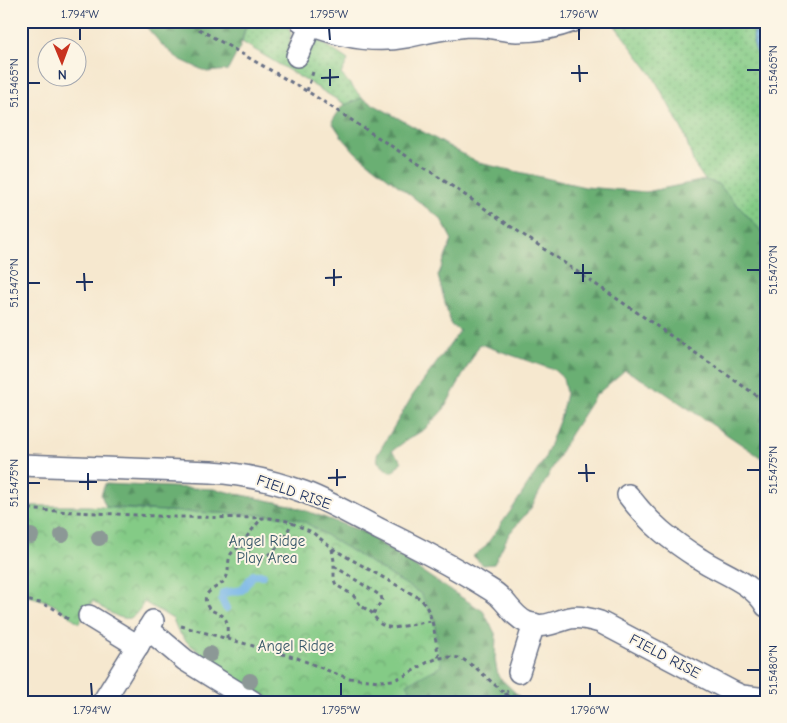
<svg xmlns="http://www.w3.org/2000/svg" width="787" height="723" font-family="'Comic Neue',sans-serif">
	<defs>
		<pattern id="grass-dots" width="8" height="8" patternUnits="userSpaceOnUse" patternTransform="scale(1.25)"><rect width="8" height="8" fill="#84cb86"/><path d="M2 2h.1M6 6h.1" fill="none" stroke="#6ba571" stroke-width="1.8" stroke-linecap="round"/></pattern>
		<pattern id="forest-firs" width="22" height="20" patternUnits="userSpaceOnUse" patternTransform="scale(1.25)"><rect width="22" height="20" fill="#6baf73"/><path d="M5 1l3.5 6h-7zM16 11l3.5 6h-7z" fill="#578f62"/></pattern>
		<pattern id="park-crowns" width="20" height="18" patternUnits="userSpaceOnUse" patternTransform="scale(1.25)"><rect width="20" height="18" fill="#84cb86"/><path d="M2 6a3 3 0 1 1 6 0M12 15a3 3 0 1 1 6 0" fill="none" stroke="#6ba571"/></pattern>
		<pattern id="water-rules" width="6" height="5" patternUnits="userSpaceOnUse" patternTransform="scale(1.25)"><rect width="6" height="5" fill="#72b4e7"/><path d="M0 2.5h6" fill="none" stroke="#5d93be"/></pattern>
	</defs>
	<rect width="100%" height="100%" fill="#fcf5e5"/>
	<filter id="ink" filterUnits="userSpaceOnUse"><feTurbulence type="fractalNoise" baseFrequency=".02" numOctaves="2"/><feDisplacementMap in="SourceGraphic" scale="10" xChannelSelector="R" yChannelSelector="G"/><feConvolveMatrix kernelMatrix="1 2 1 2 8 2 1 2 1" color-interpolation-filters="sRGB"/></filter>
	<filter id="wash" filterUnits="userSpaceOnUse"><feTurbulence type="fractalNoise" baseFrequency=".0096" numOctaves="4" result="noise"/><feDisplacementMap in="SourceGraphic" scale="20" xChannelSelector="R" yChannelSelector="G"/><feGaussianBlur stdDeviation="1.12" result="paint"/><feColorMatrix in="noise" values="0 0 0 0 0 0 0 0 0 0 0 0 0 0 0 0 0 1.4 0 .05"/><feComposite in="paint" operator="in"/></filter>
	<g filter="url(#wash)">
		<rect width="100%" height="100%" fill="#f6e8cf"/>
		<g fill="url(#grass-dots)" stroke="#507d72">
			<polygon points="247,21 277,21 289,28 291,35 288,54 313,40 318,40 348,60 341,74 362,98 346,105 242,42"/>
			<polygon points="613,21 766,21 766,236 718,184 705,180 694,164 684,133 653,76 613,23"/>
		</g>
		<g fill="url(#forest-firs)" stroke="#436f68">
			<polygon points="141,21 247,21 240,47 228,70 207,72 179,59 163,46"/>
			<polygon points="362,98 479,163 585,187 646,192 705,180 718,184 766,236 766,461 661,390 625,370 595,396 570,435 531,508 509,534 494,564 483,565 473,556 484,548 512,509 544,460 561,416 566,393 563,378 554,370 480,344 444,409 425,429 407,440 392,451 402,461 393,472 389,472 378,462 377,455 413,395 460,331 451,325 438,276 452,240 441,219 355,152 342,137 332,122 342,106"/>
			<path d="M105 484 214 489 290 505 364 532 442 585 483 611 496 635 495 660 498 676 525 702H428L412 693 407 684 421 594 303 521C277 514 250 515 222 513 183 512 144 510 106 507L101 495Z"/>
		</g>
		<path fill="url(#park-crowns)" stroke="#507d72" d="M21 506H88L138 510 264 515 287 517 303 521 421 594 434 619 441 666 407 684 412 693 428 702H275L210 662 186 641 178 631 173 619 144 602C141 607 137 614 132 617 121 623 102 607 93 601L79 623C58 607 49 599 21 595Z"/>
		<path fill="url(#water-rules)" stroke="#4672a2" d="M761 21H766V64C757 57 751 44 754 32 755 28 759 24 761 21Z"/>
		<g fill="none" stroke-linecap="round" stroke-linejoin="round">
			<polyline stroke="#72b4e7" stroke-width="8" points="226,608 222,600 223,593 242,590 253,575 263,575"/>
		</g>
	</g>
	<g filter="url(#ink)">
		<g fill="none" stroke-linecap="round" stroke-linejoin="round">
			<g stroke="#687086" stroke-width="24">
				<g id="street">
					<path d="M301 21C334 35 370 44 406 37 428 32 448 27 471 26 486 26 501 30 517 31 536 31 555 28 573 21"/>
					<polyline points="297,56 311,25"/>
					<path d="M21 465 211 472C242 474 274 481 304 492 330 502 354 516 379 529 414 546 449 564 483 585 489 589 496 592 501 598 509 606 515 617 526 622 543 630 553 622 570 618 580 616 590 619 600 622L733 692 742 696 766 699"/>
					<path d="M628 495C650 524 670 540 700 559 721 573 754 583 766 606"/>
					<polyline points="89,616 138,646"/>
					<polyline points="148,629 185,660 253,702"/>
					<polyline points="519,672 534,624"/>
					<polyline points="103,702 153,621"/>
				</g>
			</g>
			<g stroke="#687086" stroke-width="3" stroke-dasharray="4 4" stroke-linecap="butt">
				<polyline points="185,21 310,93 431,172 638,313 766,402"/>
				<polyline points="307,91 313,72"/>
				<path d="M21 507 36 510 175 517 270 518 287 521 312 532 333 549 421 599C434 614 435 639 439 658"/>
				<path d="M240 545 255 556 264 557C280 549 285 537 292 522"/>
				<polyline points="332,549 334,561 334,580 336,585 353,595 361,606 371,612 379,623 384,626 393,628 431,621"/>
				<polyline points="334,566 381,596 382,600 373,614"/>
				<polyline points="21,599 40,603 53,608 68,619"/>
				<polyline points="181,626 297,658 339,675 349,678 380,681 394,680 406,675 428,662 439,658 448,657 461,658 476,668 504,693 508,691"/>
				<path d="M227 639C227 633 228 625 226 620 222 611 209 614 206 603 202 591 218 588 224 581 231 573 226 563 231 554 233 551 237 549 239 546 247 537 254 527 262 518"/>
				<polyline points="505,693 513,702"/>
			</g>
			<use href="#street" stroke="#fff" stroke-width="21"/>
		</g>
		<g fill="#8c9896">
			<circle cx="62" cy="535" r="8"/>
			<circle cx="31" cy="536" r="8"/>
			<circle cx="99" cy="538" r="8"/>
			<circle cx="210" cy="654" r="8"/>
			<circle cx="250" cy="681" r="8"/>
		</g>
	</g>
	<path fill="none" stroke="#1b2f5e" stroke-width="2" d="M80 28V40M329 28 330 40M579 28V40M579 65 580 82M330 69V86M747 70H760M571 73H588M321 78 339 77M28 83H40M583 264V282M334 269V286M747 270H760M84 273 85 291M574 273H592M325 278 342 277M76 282H93M28 283H40M586 464 587 482M337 469V486M747 470H760M88 473V490M578 473H595M328 478 346 477M79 482H97M28 483H40M747 670H760M91 683 92 696M341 683V696M590 683V696"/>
	<g text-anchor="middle" stroke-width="4" stroke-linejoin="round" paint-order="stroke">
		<g font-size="15" fill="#1b2f5e" stroke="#fcf5e5">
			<text transform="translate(294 492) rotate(19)" y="5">FIELD RISE</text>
			<text transform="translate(665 656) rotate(28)" y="5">FIELD RISE</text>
		</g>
		<g font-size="15" fill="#355668" stroke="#fcf5e5">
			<text x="267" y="546">Angel Ridge<tspan x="267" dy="17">Play Area</tspan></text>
			<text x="296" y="651">Angel Ridge</text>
		</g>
	</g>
	<rect width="787" height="723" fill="none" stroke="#fcf5e5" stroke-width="55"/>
	<g transform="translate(62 62) rotate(179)"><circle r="24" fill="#fcf5e5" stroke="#a2a6af"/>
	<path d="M0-4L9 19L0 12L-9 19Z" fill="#c8321e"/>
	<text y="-8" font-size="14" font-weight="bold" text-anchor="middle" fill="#1b2f5e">N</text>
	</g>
	<rect x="28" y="28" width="732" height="668" fill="none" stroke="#1b2f5e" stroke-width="2"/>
	<g font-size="12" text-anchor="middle" fill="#1b2f5e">
		<text x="80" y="18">1.794°W</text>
		<text x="329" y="18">1.795°W</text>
		<text x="579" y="18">1.796°W</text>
		<text transform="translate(773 70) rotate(-90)" y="4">51.5465°N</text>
		<text transform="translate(14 83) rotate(-90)" y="4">51.5465°N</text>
		<text transform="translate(773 270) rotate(-90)" y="4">51.5470°N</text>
		<text transform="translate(14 283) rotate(-90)" y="4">51.5470°N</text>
		<text transform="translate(773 470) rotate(-90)" y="4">51.5475°N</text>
		<text transform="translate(14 483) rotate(-90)" y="4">51.5475°N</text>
		<text transform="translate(773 670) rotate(-90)" y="4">51.5480°N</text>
		<text x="92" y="714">1.794°W</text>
		<text x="341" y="714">1.795°W</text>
		<text x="590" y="714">1.796°W</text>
	</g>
</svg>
